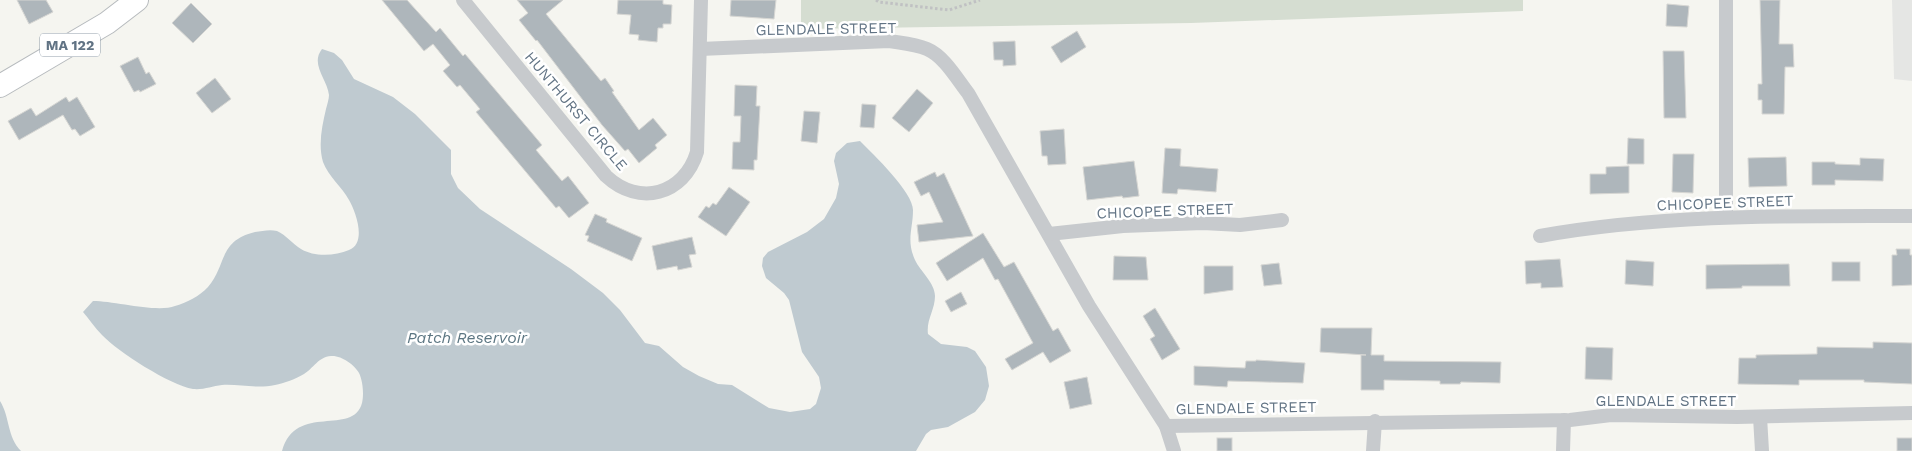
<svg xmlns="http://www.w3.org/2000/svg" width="1912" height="451" font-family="'Work Sans',sans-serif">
	<rect width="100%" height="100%" fill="#f5f5f0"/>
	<polygon fill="#e5e6e4" points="1892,0 1912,0 1912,81 1894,79"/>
	<polygon fill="#d5ddd1" points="801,0 1523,0 1523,11 1191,23 801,29"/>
	<g fill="#bfcad0">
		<path d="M322 49 334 53 342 60 354 79 393 97 415 114 451 150V174L458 188 480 209 571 269 603 293 620 310 645 343 659 346 683 367 699 376 718 384 732 385 769 408 790 412 810 409 816 404 821 388 819 377 802 352 789 300 784 293 766 278 762 266 763 258 768 252 807 232 824 219 836 198 839 184 834 161 836 153 847 143 860 141C873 154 913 192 913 210 913 229 906 240 915 260 920 271 935 283 935 296 935 310 926 320 928 334L941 344 967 347 975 351 986 367 989 386 985 400 975 412 948 427 931 430 926 434 916 451H282C296 402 353 437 362 403 364 395 363 381 359 373 355 365 341 355 331 356 318 357 314 368 304 374 296 379 284 383 275 385 257 389 240 384 222 385 212 386 204 390 193 389 170 385 118 352 102 335 95 328 89 319 83 312L93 301C115 301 157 313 175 306 186 303 200 296 208 287 227 265 218 241 255 232 262 231 270 229 277 231 286 235 293 244 301 249 314 257 335 256 349 250 367 243 356 212 349 200 342 187 328 176 323 162 318 145 322 126 326 109 327 105 329 99 329 95 327 79 310 64 322 49Z"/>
		<path d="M0 401C10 417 7 437 21 451H0Z"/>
	</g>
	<g fill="#aeb6bb" stroke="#d6d6d3">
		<polygon points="17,0 46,0 53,12 29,24"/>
		<polygon points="382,0 407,0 436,32 440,28 463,56 465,54 542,145 536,150 562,181 568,176 589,203 569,218 559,206 556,208 476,112 480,109 460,85 457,87 443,71 450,65 433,44 424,51"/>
		<polygon points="517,0 563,0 546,14 601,81 605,78 614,91 612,92 639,130 653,118 667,135 655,145 657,148 639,163 628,149 625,151 602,125 537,40 536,41 519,20 528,13"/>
		<polygon points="618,0 663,0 663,4 672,5 671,24 663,24 663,28 658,28 657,42 638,40 639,35 629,34 631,15 617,14"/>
		<polygon points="731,0 776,0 774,19 730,16"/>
		<polygon points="1760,0 1780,0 1779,44 1793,44 1794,67 1785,67 1784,114 1762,114 1762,100 1758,100 1758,84 1762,84"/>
		<polygon points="191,3 212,24 193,43 172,23"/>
		<polygon points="1667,4 1689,6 1687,27 1666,26"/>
		<polygon points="1077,31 1086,47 1061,63 1051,47"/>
		<polygon points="1015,41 1016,65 1003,66 1003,60 994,60 993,42"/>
		<polygon points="1663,51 1684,51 1686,118 1664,118"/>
		<polygon points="138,57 146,74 149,72 156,84 140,92 139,90 134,92 120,66"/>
		<polygon points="215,78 231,99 212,113 196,93"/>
		<polygon points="735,85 757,86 756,106 760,106 757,160 754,160 754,170 732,169 733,142 740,142 741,116 734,116"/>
		<polygon points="917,89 933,103 909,132 892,118"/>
		<polygon points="66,97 69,102 77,97 95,127 80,136 75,129 72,130 63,115 19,140 8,121 31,108 36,116"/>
		<polygon points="862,104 876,105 874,128 860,127"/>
		<polygon points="804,111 820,112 817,143 801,141"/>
		<polygon points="1064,129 1066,164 1048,165 1047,156 1042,156 1040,131"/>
		<polygon points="1628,138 1644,139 1644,164 1627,164"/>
		<polygon points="1165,148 1181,149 1180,166 1218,169 1216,192 1178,189 1177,194 1162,193"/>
		<polygon points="1673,154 1694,154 1693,193 1672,192"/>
		<polygon points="1786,157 1787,186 1749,187 1748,158"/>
		<polygon points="1860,158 1884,159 1883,181 1835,180 1835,185 1812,185 1812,162 1835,162 1835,164 1860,165"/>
		<polygon points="1134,161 1139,196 1123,198 1122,196 1087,200 1083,167"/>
		<polygon points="1629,166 1629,193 1590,194 1590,174 1606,174 1606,167"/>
		<polygon points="935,172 937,177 944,173 973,236 919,242 917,225 943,222 929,192 921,196 914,182"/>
		<polygon points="729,187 750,202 726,236 698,217 706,206 709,208 713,203 716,205"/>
		<polygon points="595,214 607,219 606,222 642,238 632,261 587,241 589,236 585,235"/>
		<polygon points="983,233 1004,267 1014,262 1053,331 1058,328 1071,351 1050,363 1043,352 1012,370 1005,359 1033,343 998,279 995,280 983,258 947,281 936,263"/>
		<polygon points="692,237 696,254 689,255 692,267 678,270 677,266 657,270 652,246"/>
		<polygon points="1896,249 1910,249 1910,255 1912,255 1912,285 1892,286 1892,255 1897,255"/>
		<polygon points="1114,256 1146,257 1148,280 1113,280"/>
		<polygon points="1560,259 1563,287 1541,288 1541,283 1526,284 1525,261"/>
		<polygon points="1626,260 1654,262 1653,286 1625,284"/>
		<rect x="1832" y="262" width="28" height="19"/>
		<polygon points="1279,263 1282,284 1264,286 1261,265"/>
		<polygon points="1789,264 1790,286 1742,286 1742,288 1706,289 1706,265"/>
		<polygon points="1204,266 1233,266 1233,290 1204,294"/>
		<polygon points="961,292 967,304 951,312 945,301"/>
		<polygon points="1155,308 1180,349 1162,360 1150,339 1155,336 1143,316"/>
		<polygon points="1321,328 1372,328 1371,355 1384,355 1384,361 1501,362 1500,383 1461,382 1460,384 1440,384 1440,381 1384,380 1384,390 1361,390 1361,355 1366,355 1320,352"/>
		<polygon points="1873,342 1912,343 1912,384 1864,382 1864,380 1799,380 1799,385 1738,384 1739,358 1756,358 1756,355 1817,354 1817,347 1873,348"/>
		<polygon points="1586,347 1613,348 1612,380 1585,379"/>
		<polygon points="1256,360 1305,363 1303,383 1228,381 1227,387 1194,385 1194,366 1245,368 1246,361 1256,361"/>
		<polygon points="1087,377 1092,404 1070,409 1064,382"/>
		<rect x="1217" y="438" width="15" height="13"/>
		<rect x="1897" y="438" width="15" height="13"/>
	</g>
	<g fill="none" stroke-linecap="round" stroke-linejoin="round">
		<g stroke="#b7bbbe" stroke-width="24">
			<polyline id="primary" points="0,86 107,23 137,0"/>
		</g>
		<polyline stroke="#c0c1c3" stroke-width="3" stroke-dasharray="2.5 2.5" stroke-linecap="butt" points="876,0 879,2 949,10 980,0"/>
		<g stroke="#c7cacd" stroke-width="14">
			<path d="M463 0 606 176C639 207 684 195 697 152L701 0"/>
			<path d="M700 49 889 41C901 43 915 44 927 49 944 56 957 79 968 93L1089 306 1166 426 1174 451"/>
			<polyline points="1726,217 1726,0"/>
			<polyline points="1049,234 1123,226 1203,223 1240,225 1282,220"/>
			<path d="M1540 236C1663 214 1788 216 1912 216"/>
			<polyline points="1760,417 1762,451"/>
			<polyline points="1166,426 1570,420 1611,415 1737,417 1912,413"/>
			<polyline points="1373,451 1375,421"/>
			<polyline points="1563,451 1564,420"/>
		</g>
		<use href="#primary" stroke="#fff" stroke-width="22"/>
	</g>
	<g text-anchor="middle" stroke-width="5" stroke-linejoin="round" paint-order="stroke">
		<rect fill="#fff" stroke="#909da9" stroke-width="1" x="40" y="33.5" width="60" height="23" rx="4"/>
		<g font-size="14" font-weight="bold" fill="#617384">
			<text x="70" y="50">MA 122</text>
		</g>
		<g font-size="15" fill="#617384" stroke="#fff">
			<text transform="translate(826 29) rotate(-1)" y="5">GLENDALE STREET</text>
			<text transform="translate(576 111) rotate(50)" y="5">HUNTHURST CIRCLE</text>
			<text transform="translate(1725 203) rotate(-2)" y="5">CHICOPEE STREET</text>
			<text transform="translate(1165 211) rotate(-2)" y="5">CHICOPEE STREET</text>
			<text x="1666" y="406">GLENDALE STREET</text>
			<text transform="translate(1246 408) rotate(-1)" y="5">GLENDALE STREET</text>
		</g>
		<g font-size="16" font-style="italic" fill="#5c7682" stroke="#fff">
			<text x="467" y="343">Patch Reservoir</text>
		</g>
	</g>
</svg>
